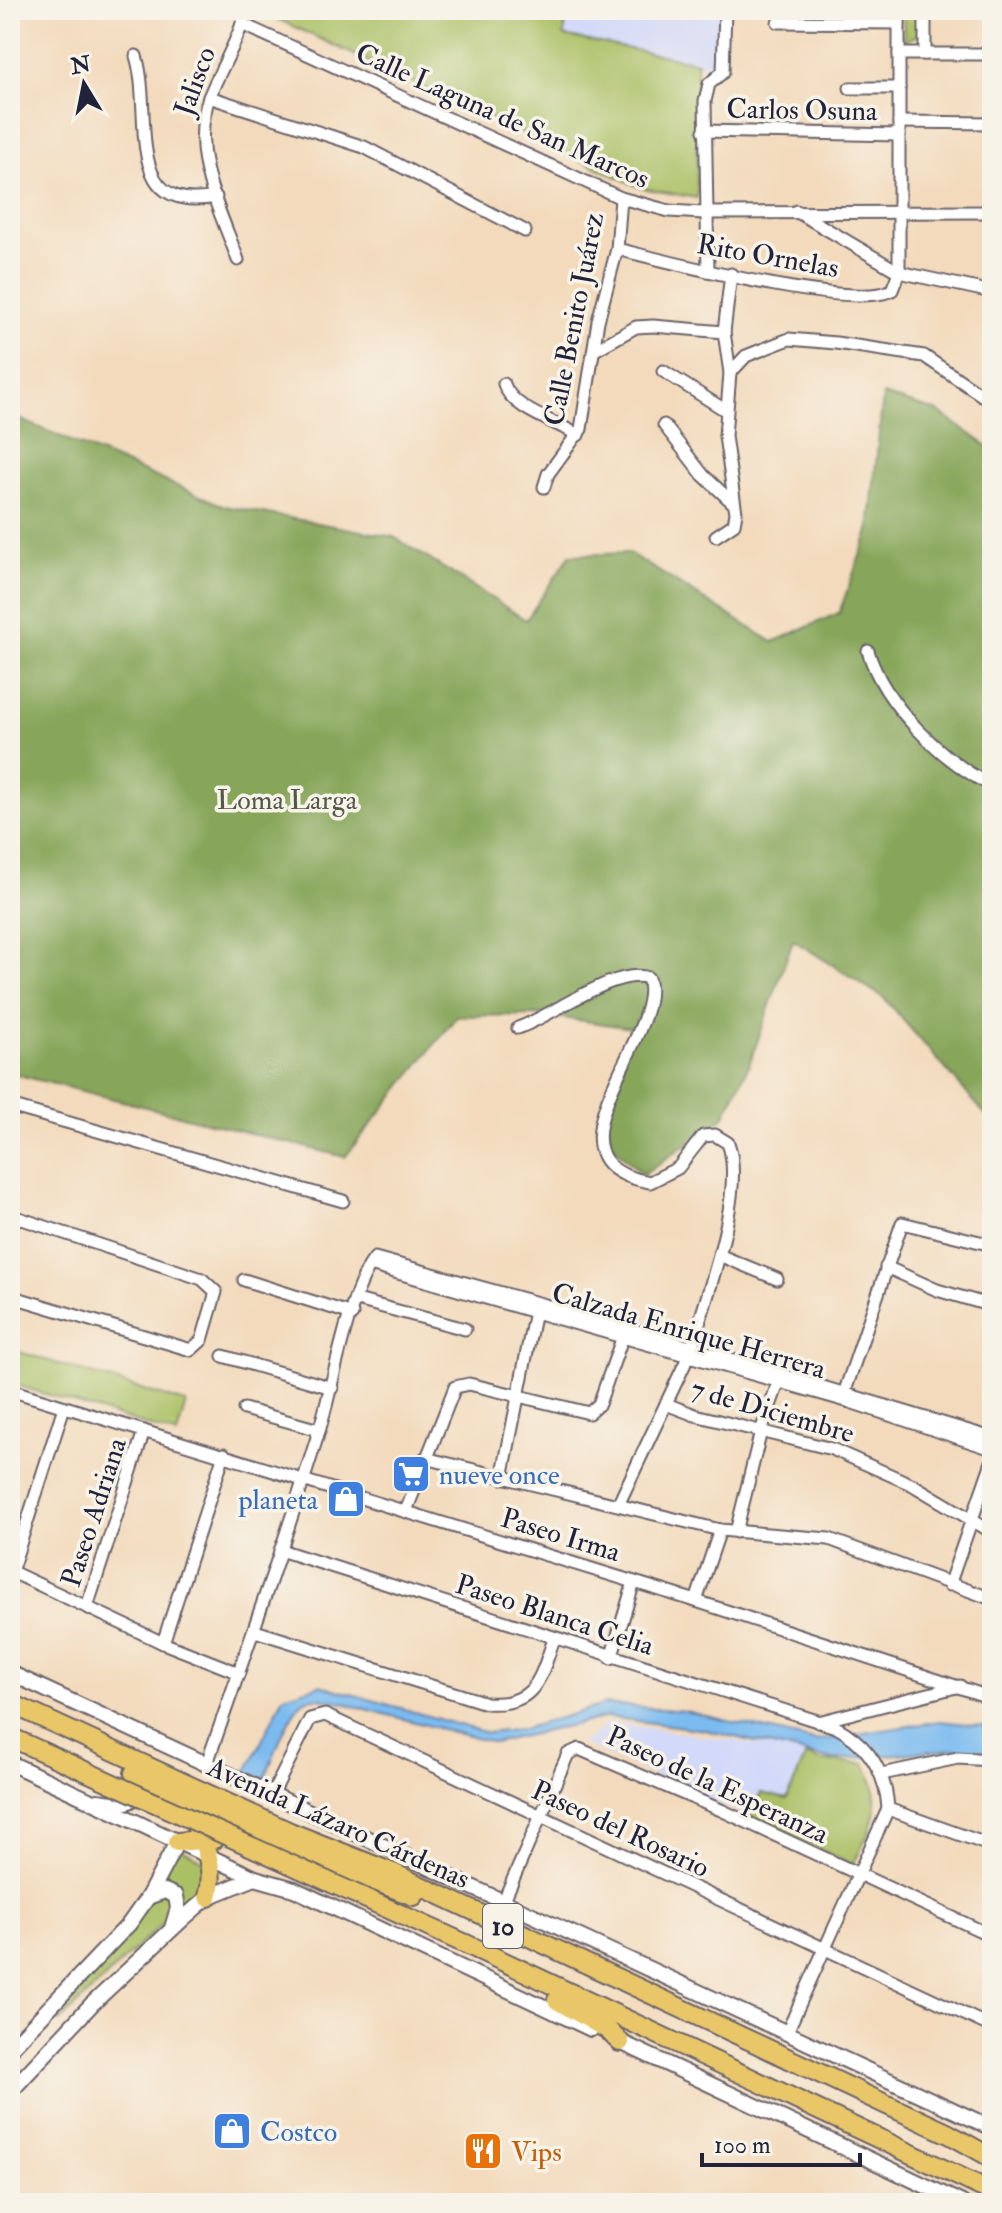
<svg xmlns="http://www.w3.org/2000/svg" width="1002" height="2213" font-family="'IM FELL Double Pica',serif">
	<rect width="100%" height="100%" fill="#f7f3e8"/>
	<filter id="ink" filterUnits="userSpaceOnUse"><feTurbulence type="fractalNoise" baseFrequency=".0125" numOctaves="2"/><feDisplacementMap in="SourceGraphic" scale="16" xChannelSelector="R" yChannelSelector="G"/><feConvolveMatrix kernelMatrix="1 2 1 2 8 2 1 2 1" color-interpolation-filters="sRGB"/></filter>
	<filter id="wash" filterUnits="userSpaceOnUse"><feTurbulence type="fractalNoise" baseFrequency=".006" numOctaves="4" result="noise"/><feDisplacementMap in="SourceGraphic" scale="32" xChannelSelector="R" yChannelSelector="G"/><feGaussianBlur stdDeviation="1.8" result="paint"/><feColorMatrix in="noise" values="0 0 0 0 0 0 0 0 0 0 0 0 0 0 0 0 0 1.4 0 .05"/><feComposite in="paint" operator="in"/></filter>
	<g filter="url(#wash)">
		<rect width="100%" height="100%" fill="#f3dabc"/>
		<g fill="#d3d9f9">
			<polygon points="568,10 721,10 720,68 563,36"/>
			<polygon points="609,1722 774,1747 806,1755 787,1799 761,1793 750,1817 582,1744"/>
		</g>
		<g fill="#aac065" stroke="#667150" stroke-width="2">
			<polygon points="258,10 567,10 564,36 697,62 697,198 641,188"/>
			<polygon points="903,10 922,10 921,34 904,41"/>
			<polygon points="10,1349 186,1403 177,1435 10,1383"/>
			<path d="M806 1755 821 1761 865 1764C886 1804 872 1827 853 1865L750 1817 761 1793 787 1799Z"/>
			<polygon points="178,1846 218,1870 59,2022 56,2015 75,1995"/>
		</g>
		<polygon fill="#87a65a" stroke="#54644a" stroke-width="2" points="883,395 937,411 992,449 992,1122 884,998 793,940 749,1065 724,1117 643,1175 603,1137 632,1028 542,1015 457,1016 345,1157 10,1073 10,415 224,506 394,537 526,620 570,555 629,553 773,642 839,613 869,531"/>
		<path fill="#7cbbf0" stroke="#4f6e96" stroke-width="2" d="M320 1685 487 1733 523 1729 606 1704 685 1711 815 1741 940 1721 992 1727V1752L956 1749 833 1760 705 1730 608 1717 494 1743 328 1699C319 1698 309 1696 302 1702 286 1718 273 1759 264 1780L247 1771 284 1696Z"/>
	</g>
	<g filter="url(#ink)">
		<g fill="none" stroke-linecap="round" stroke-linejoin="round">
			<g stroke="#6b6268" stroke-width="15">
				<g id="minor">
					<polyline points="778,22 899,23"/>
					<polyline points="242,24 621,198 669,211 704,213 992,212"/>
					<polyline points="899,54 992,54"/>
					<polyline points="925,54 925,10"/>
					<path d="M136 56C154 114 120 215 216 197"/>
					<polyline points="850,88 899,88"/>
					<polyline points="209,97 364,147 525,231"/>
					<polyline points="899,122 992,123"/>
					<polyline points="704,131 899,135"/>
					<polyline points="796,211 899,272 992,292"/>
					<path d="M617 249C666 261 854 311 892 290L899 272V10"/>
					<path d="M238 260C219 207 188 151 210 95 221 67 239 40 246 10"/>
					<polyline points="708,271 705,101 709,84 723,72 725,10"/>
					<polyline points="595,350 636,327 653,326 724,332"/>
					<polyline points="663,371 725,410"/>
					<polyline points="730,373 746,356 789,339 836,343 924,356 992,402"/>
					<path d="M504 384C511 409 557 422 578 435"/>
					<polyline points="664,425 703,475 733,503"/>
					<polyline points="544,487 548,474 581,429 598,321 617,249 621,198"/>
					<polyline points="716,536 734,524 736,513 725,436 730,373 724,332 731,274"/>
					<path d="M868 651C884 705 943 761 992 786"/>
					<path d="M518 1028C550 1017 617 966 648 978 667 1034 528 1162 650 1182L678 1168 703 1136 715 1135 728 1143C746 1191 706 1297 692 1347"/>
					<polyline points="10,1106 343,1201"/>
					<polyline points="10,1215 202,1279 216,1292 202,1340 191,1350 10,1296"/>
					<polyline points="719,1255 777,1279"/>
					<polyline points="370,1265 850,1402 992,1449"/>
					<polyline points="886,1267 937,1290 992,1306"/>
					<polyline points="244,1280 352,1314"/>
					<polyline points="357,1300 465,1329"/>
					<polyline points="223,1356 332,1388"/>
					<polyline points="10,1390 696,1601 992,1698"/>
					<polyline points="845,1391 902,1223 992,1245"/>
					<polyline points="666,1404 695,1415 832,1449 913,1485 992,1532"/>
					<polyline points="244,1409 319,1430"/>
					<polyline points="425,1458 720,1530 829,1539 992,1599"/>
					<polyline points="502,1478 535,1311"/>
					<polyline points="619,1503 689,1355"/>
					<polyline points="406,1511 455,1387 469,1384 589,1413 599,1404 623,1336"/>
					<polyline points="736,1532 761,1431 780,1378"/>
					<path d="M280 1550 836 1727C869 1745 886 1772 888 1809L787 2032"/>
					<polyline points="10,1571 163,1643 239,1673"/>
					<polyline points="11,1572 64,1407"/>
					<polyline points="949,1585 992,1462"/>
					<polyline points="696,1601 720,1530"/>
					<polyline points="87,1607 144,1431"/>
					<path d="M255 1631 486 1703C536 1707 540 1678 554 1639"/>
					<polyline points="163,1643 224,1454"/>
					<polyline points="611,1658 634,1582"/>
					<polyline points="818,1722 960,1686"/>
					<path d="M206 1766C245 1655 284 1544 319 1431 333 1387 348 1292 375 1258L610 1323 992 1438"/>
					<polyline points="882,1774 958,1758 992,1760"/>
					<polyline points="271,1797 310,1719 325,1715 992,2027"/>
					<polyline points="888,1809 992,1846"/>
					<polyline points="504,1900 568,1754 579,1749 721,1810 992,1936"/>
				</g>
			</g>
			<g stroke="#6b6268" stroke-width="18">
				<g id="tertiary">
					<polyline points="10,1673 992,2128"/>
					<polyline points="10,1763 255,1878 294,1889 591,2029"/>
					<path d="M98 1801C115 1804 135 1807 140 1787"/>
					<polyline points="148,1897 165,1891 176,1896 178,1908 172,1928"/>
					<polyline points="614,2039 962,2203"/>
					<polyline points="10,2049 129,1924 148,1897 177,1842"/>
					<polyline points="10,2092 92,2004 185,1917 208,1897 255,1878"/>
				</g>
			</g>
			<g stroke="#6b6268" stroke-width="22">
				<g id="trunk">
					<polyline points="10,1703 290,1832 393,1873 949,2134 992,2158"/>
					<polyline points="134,1773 259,1836 414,1896"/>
					<path d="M189 1811C202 1839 217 1866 208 1897"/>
					<polyline points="177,1842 214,1839"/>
					<polyline points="479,1950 992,2192"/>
					<polyline points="557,2000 608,2030 620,2042"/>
				</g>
			</g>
			<use href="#minor" stroke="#fff" stroke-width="11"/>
			<use href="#tertiary" stroke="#fff" stroke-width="14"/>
			<use href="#trunk" stroke="#e9c769" stroke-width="18"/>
			<g stroke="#6b6268" stroke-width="22" stroke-linecap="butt">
				<polyline id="trunk-bridge" points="10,1737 479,1950"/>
			</g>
			<use href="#trunk-bridge" stroke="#e9c769" stroke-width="18"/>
		</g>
	</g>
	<defs>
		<g id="supermarket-square" transform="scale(2)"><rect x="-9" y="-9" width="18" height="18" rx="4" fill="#3f7fe0" stroke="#f7f3e8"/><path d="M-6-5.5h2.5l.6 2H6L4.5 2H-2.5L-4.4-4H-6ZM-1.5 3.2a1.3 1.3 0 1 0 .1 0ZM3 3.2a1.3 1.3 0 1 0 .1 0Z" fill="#fff"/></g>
		<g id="shop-square" transform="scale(2)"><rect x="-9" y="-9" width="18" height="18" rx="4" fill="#3f7fe0" stroke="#f7f3e8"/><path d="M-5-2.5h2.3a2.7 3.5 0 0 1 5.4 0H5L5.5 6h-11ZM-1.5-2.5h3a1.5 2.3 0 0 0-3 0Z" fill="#fff"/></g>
		<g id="restaurant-square" transform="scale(2)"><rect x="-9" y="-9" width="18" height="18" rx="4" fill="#e8710a" stroke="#f7f3e8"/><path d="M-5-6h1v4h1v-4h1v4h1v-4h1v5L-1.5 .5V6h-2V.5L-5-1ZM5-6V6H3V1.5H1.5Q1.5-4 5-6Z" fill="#fff"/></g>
	</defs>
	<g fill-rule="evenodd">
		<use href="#supermarket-square" x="411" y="1474"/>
		<use href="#shop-square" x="346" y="1499"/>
		<use href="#shop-square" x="232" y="2131"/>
		<use href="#restaurant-square" x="483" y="2151"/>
	</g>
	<g text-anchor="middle" stroke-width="7" stroke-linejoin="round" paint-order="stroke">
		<rect fill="#f7f3e8" stroke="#62616f" stroke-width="2" x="483" y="1904" width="40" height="44" rx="6"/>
		<g font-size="26" font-weight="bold" fill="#22223b">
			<text x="503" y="1935">10</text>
		</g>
		<g font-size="28" fill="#22223b" stroke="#f7f3e8">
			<text transform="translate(194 81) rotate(-70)" y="10">Jalisco</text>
			<text transform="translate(802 109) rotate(1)" y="10">Carlos Osuna</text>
			<text transform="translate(503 115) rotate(24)" y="10">Calle Laguna de San Marcos</text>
			<text transform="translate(768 255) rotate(10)" y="10">Rito Ornelas</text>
			<text transform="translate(573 319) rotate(-79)" y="10">Calle Benito Juárez</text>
			<text transform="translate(689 1330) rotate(16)" y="10">Calzada Enrique Herrera</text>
			<text transform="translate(773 1410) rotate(16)" y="10">7 de Diciembre</text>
			<text transform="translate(93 1512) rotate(-72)" y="10">Paseo Adriana</text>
			<text transform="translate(561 1534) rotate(17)" y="10">Paseo Irma</text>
			<text transform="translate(555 1614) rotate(18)" y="10">Paseo Blanca Celia</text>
			<text transform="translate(718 1784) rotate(25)" y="10">Paseo de la Esperanza</text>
			<text transform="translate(339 1822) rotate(24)" y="10">Avenida Lázaro Cárdenas</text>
			<text transform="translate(621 1828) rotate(25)" y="10">Paseo del Rosario</text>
		</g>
		<g font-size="28" fill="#52594a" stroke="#f7f3e8">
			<text x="287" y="809">Loma Larga</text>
		</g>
		<g font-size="28" fill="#366cbe" stroke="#f7f3e8" text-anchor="start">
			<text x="439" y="1484">nueve once</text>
			<text x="318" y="1509" text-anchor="end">planeta</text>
			<text x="260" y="2141">Costco</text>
		</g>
		<g font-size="28" fill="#c56008" stroke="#f7f3e8" text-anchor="start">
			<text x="511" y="2161">Vips</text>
		</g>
	</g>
	<rect width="1002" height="2213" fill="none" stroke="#f7f3e8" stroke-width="40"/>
	<g transform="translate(84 84) rotate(350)" stroke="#f7f3e8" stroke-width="6" paint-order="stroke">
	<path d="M0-6L14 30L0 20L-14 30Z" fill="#22223b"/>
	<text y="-12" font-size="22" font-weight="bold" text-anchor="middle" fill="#22223b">N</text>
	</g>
	<path d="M702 2153v12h158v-12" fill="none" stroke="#22223b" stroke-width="4"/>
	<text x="714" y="2153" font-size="24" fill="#22223b" stroke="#f7f3e8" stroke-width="6" paint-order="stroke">100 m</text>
</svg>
